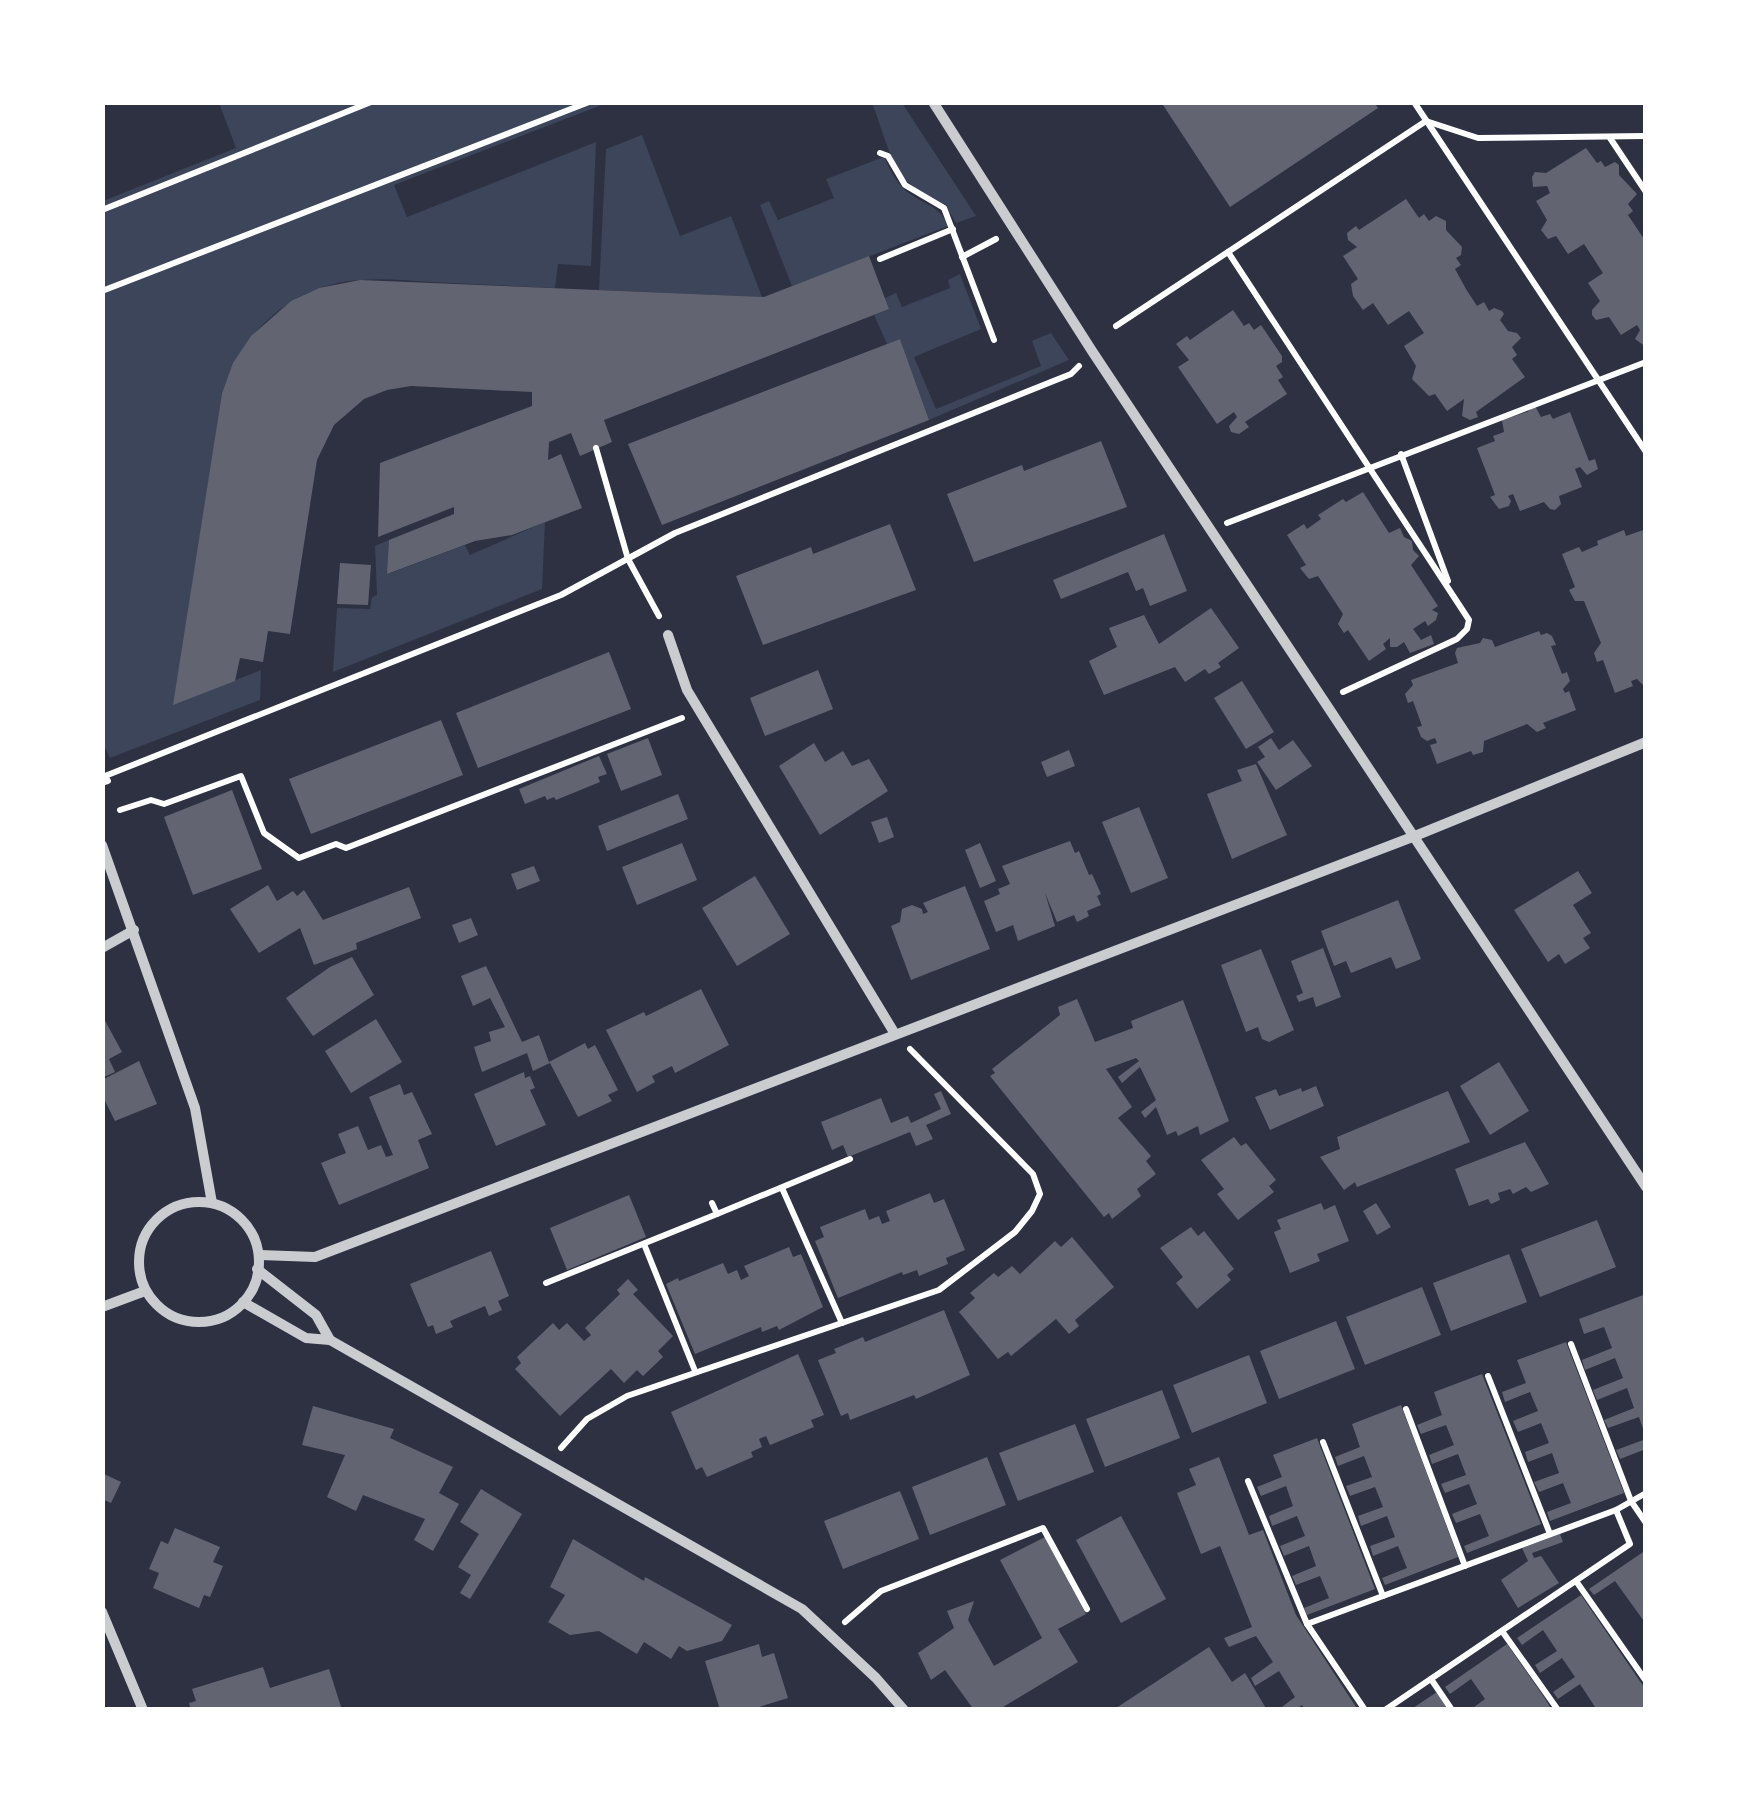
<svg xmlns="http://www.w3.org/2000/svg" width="1748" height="1812" font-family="'Fira Sans Condensed',sans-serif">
	<rect width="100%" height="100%" fill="#2d3142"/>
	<g fill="#3c4559">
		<path d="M219 103H607L394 185 407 217 596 142 591 266 558 264 555 288C514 286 473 284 432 282 409 281 385 278 362 280 294 283 243 330 222 393L174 704 261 670 260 700 110 758 102 741 103 201 236 148Z"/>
		<path d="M872 103H902L976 216 956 223C942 196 928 201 909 183 889 164 882 127 872 103Z"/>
		<polygon points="642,135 680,236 731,216 762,297 599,290 606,149"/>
		<path d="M884 157C890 170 895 181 906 191 923 205 939 204 948 226L792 286 760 205 769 201 778 220 834 198 826 179Z"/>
		<polygon points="960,274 981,329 914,357 936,409 1041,366 1032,341 1051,333 1069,360 929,420 900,339 887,344 874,315 889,309 885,298 896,293 902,307 950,288 948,280"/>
		<polygon points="545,522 542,589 333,672 337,608 370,609 372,597 377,595 375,546 389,540 388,574 465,545 470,555"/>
	</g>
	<g fill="#626471">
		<polygon points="1161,102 1374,102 1378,108 1230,207"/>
		<polygon points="1586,148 1597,163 1601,161 1605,167 1615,162 1619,165 1619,175 1637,194 1628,204 1633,211 1628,215 1646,242 1646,347 1635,339 1640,330 1637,325 1621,335 1609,317 1596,320 1592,315 1592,310 1600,301 1588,283 1603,273 1584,244 1568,254 1556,236 1548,239 1541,230 1547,220 1536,201 1550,193 1547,186 1533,187 1532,177 1535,172 1546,173"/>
		<polygon points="1406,199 1419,218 1424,214 1429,221 1436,216 1446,221 1446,230 1462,247 1461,255 1456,258 1461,265 1455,269 1466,289 1477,306 1484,302 1489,311 1494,308 1502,311 1504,314 1500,320 1508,331 1517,333 1521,338 1512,347 1517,355 1512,359 1525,377 1476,412 1478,417 1470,420 1462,416 1464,399 1447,411 1435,394 1429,396 1412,379 1416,366 1404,346 1424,333 1409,311 1388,325 1373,303 1363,310 1353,296 1351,284 1358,279 1343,256 1357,247 1348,240 1347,233 1356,226 1359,230"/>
		<polygon points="869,256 889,309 604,420 612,442 580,456 571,433 549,442 548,460 561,454 582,508 512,535 475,541 387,574 389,540 454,514 454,507 378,537 380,463 532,406 532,392 411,386 387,390 364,399 334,425 317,460 290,634 268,631 263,662 240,658 235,681 173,705 222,393 233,363 251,336 291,301 319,288 360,280 764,297"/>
		<polygon points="1233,310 1244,326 1249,323 1254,330 1261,325 1282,356 1282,362 1276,366 1283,377 1278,380 1287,394 1245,422 1249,427 1239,434 1231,432 1229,426 1237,417 1234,412 1217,424 1178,367 1189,360 1176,344 1187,336 1190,340"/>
		<polygon points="900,339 929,420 662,525 628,444"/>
		<polygon points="1535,406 1541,417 1550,414 1553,419 1570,412 1589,461 1595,459 1598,469 1587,475 1580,467 1575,469 1582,487 1559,496 1561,504 1555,510 1550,509 1544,502 1520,511 1513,494 1508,496 1511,501 1509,506 1499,509 1490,497 1495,495 1477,448 1495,441 1493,436 1504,432 1502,420 1527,412"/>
		<polygon points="1101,441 1127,507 974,562 947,494 1022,465 1024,471"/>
		<polygon points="1363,492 1389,533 1400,528 1404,537 1412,541 1413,550 1419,556 1411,565 1438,606 1432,610 1438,613 1436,620 1428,626 1425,621 1413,629 1421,640 1431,635 1434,644 1410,653 1404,642 1397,647 1390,647 1390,638 1383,644 1386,649 1369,661 1348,630 1344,633 1338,624 1343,614 1318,576 1309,579 1300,568 1306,565 1287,535 1304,524 1307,529 1321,519 1318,515 1343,499 1346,502"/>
		<polygon points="890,524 916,590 763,645 736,576 811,547 813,554"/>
		<polygon points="1646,529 1646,688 1637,679 1631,681 1633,686 1615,693 1603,660 1597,662 1594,653 1601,643 1584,601 1575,601 1569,590 1575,587 1562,554 1579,547 1582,552 1598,545 1597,541 1624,530 1626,536"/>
		<polygon points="1164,534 1187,591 1150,606 1143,588 1136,591 1128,572 1061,599 1053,580"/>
		<polygon points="340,563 371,565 368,605 337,604"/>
		<polygon points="1211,608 1239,648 1218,663 1221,667 1209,674 1205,669 1185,682 1175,667 1104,695 1089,661 1117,647 1109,628 1144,615 1159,644"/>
		<polygon points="1539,631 1541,635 1547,633 1552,636 1556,645 1551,646 1562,674 1567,672 1570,681 1563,689 1565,693 1569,691 1576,710 1543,723 1546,728 1537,732 1527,724 1484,741 1483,752 1473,755 1471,751 1437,764 1430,745 1437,743 1435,738 1427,741 1421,737 1417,727 1422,726 1413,701 1408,703 1405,694 1413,685 1411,680 1458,663 1455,653 1457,648 1480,643 1483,638 1492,640 1495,647"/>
		<polygon points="609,652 631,709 478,768 456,713"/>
		<polygon points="818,670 833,709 765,736 750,698"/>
		<polygon points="1242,681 1274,732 1246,749 1214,698"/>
		<polygon points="441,720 463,775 311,834 289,779"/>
		<polygon points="648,738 662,775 621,791 607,754"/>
		<polygon points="1271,738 1279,750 1293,740 1312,766 1276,790 1257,762 1265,757 1258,747"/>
		<polygon points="814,743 825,762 843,751 852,766 869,759 888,791 820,835 779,766"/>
		<polygon points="1069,750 1075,766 1047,777 1041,762"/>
		<polygon points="599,756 607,774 598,777 600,782 556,800 554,797 547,800 545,796 525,804 519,789"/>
		<polygon points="1256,764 1287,835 1232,859 1207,794 1242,781 1237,770"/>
		<polygon points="232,790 262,869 193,895 164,817"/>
		<polygon points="678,794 688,819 607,851 598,826"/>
		<polygon points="1139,807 1168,878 1131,893 1102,822"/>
		<polygon points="887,817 894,837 879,843 871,822"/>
		<polygon points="1070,841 1075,853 1079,851 1089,875 1092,874 1101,894 1097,896 1101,905 1087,911 1089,916 1077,922 1074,915 1057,922 1045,893 1055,926 1018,941 1013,925 996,932 984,901 1000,894 998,889 1010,884 1002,866"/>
		<polygon points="682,843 697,880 637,905 622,867"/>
		<polygon points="980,843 996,881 980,888 965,850"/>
		<polygon points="534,866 540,881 517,890 511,874"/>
		<polygon points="1578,871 1592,893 1573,905 1591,933 1583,938 1590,948 1565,964 1559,954 1548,962 1514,910"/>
		<polygon points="755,876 790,934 737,966 702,908"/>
		<polygon points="268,885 277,901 293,891 297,896 304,890 323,920 409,887 421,918 356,943 357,949 314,965 300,928 259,953 230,909"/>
		<polygon points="965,886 990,949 911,980 891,926 900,922 902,909 912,905 922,909 923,914 928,912 923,903"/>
		<polygon points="1398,900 1421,959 1396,969 1391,957 1351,973 1346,961 1334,966 1321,931"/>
		<polygon points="471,918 478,935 459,943 452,925"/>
		<polygon points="1323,948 1341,997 1316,1007 1313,997 1299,1002 1296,996 1303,993 1291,961"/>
		<polygon points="1261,949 1294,1030 1269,1042 1262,1039 1258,1027 1246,1032 1221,965"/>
		<polygon points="352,957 374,995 313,1036 286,998 330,967"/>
		<polygon points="486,966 522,1042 539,1035 549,1062 585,1043 588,1049 595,1045 618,1090 608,1095 612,1101 578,1117 550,1063 533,1071 527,1053 482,1072 474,1047 491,1041 489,1032 505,1027 490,998 473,1006 461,976"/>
		<polygon points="701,989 729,1045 675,1073 672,1066 652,1076 655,1082 637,1092 606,1030 644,1012 646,1016"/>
		<polygon points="1077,999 1095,1042 1133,1028 1131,1021 1183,1000 1229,1121 1200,1135 1198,1126 1178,1136 1176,1131 1167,1135 1156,1107 1145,1118 1141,1112 1156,1100 1140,1067 1122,1083 1118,1077 1139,1061 1136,1058 1106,1069 1132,1107 1118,1118 1151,1156 1146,1161 1156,1174 1137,1189 1141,1196 1112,1219 1109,1213 1104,1217 990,1076 995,1073 992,1069 1060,1015 1058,1007"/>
		<polygon points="102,1015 122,1052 109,1059 115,1072 102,1078"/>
		<polygon points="376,1019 402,1062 351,1093 325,1051"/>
		<polygon points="139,1061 157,1104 115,1121 102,1095 102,1080"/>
		<polygon points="1499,1062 1529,1111 1490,1135 1460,1086"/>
		<polygon points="524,1072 525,1078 530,1076 535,1088 530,1090 546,1125 496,1146 474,1094"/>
		<polygon points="400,1084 404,1095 412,1092 432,1134 418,1140 429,1168 339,1205 321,1163 346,1153 338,1134 358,1126 368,1150 381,1145 386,1157 393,1155 369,1097"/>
		<polygon points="1316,1086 1324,1106 1270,1130 1255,1097 1276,1089 1279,1096 1301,1088 1302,1092"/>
		<polygon points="941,1091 951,1114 926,1125 933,1139 916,1146 910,1132 848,1157 843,1145 832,1150 821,1122 881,1098 891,1123 908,1116 911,1123 941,1109 934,1094"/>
		<polygon points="1448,1091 1470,1142 1357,1187 1355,1182 1344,1190 1320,1157 1340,1149 1337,1137"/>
		<polygon points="1234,1137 1241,1146 1246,1143 1276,1180 1269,1186 1274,1192 1238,1220 1217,1194 1224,1189 1201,1160"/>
		<polygon points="1525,1142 1549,1184 1531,1192 1526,1187 1513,1194 1510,1189 1498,1193 1500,1200 1491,1204 1488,1199 1469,1206 1455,1169"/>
		<polygon points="930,1193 934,1203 944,1199 965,1250 946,1258 948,1264 919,1276 917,1270 903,1275 902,1272 838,1298 815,1241 824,1237 820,1227 865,1209 869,1220 879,1216 882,1224 890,1221 886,1211"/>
		<polygon points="629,1195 646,1237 567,1270 550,1228"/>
		<polygon points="1321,1203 1324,1210 1335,1205 1349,1241 1317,1254 1320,1261 1290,1273 1274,1232 1281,1229 1277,1220"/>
		<polygon points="1376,1203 1391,1227 1377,1235 1363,1211"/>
		<polygon points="1597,1220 1616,1267 1540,1297 1521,1249"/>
		<polygon points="1191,1227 1198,1236 1204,1231 1234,1269 1227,1275 1231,1280 1197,1309 1176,1283 1183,1277 1160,1248"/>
		<polygon points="1072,1237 1114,1287 1075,1320 1079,1326 1069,1334 1056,1319 1011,1356 1008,1352 998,1359 959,1312 975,1298 970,1293 994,1273 998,1277 1012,1266 1020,1274 1055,1241 1061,1247"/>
		<polygon points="789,1247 793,1257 801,1254 823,1307 779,1330 777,1326 762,1332 761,1327 695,1354 666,1284 678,1278 679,1281 723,1263 728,1274 737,1270 741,1280 749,1276 744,1266"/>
		<polygon points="491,1251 509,1296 498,1301 502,1310 489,1316 485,1306 450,1321 453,1327 436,1334 433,1325 428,1327 410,1284"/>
		<polygon points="1509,1254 1527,1302 1451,1331 1433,1283"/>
		<polygon points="628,1279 638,1290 633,1294 673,1336 658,1351 663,1357 643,1376 637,1370 624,1383 611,1369 560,1416 515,1369 521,1363 517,1357 553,1323 559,1330 567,1323 584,1341 591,1335 585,1328 620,1294 617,1290"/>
		<polygon points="1422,1287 1441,1335 1365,1365 1346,1317"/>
		<polygon points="1646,1294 1646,1435 1645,1435 1639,1417 1608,1428 1604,1420 1634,1408 1627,1388 1597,1400 1593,1390 1623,1378 1615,1358 1585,1370 1582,1360 1612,1348 1604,1327 1584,1334 1579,1319"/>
		<polygon points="944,1310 970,1375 916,1399 914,1395 850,1420 848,1413 841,1416 818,1360 836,1353 834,1349 863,1337 865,1342"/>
		<polygon points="1336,1321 1355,1369 1279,1399 1260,1351"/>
		<polygon points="1566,1342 1624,1493 1550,1521 1547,1512 1571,1503 1563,1483 1539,1492 1534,1482 1559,1473 1552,1453 1528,1462 1525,1452 1549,1443 1541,1423 1518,1432 1513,1421 1538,1411 1530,1392 1505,1402 1502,1392 1526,1383 1517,1360"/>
		<polygon points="798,1354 824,1415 811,1420 814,1427 770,1445 766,1436 759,1439 762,1447 751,1452 753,1457 707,1477 702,1467 696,1470 671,1412"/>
		<polygon points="1249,1355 1267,1403 1192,1433 1173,1385"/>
		<polygon points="1482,1374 1541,1524 1467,1553 1464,1546 1489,1536 1480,1514 1456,1523 1452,1514 1477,1504 1469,1484 1445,1493 1441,1484 1466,1475 1458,1454 1432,1464 1429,1455 1454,1445 1446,1425 1421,1434 1417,1425 1442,1415 1434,1392"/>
		<polygon points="1162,1390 1180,1438 1105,1467 1086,1419"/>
		<polygon points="1401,1405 1458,1557 1385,1585 1382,1578 1407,1568 1398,1546 1373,1556 1370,1546 1395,1537 1387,1516 1361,1526 1358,1516 1383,1507 1375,1487 1350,1496 1346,1486 1372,1477 1364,1456 1338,1466 1335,1457 1360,1447 1352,1424"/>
		<polygon points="313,1406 394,1429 390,1438 453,1467 439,1493 459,1504 433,1551 414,1540 425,1519 363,1495 356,1511 327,1497 345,1455 302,1445"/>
		<polygon points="1075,1424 1094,1472 1018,1501 999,1453"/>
		<polygon points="1317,1438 1375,1589 1307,1615 1304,1608 1329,1598 1320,1576 1296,1585 1292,1576 1316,1566 1309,1546 1284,1556 1280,1546 1305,1536 1297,1516 1272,1526 1269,1516 1293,1506 1286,1486 1261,1496 1257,1487 1282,1477 1273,1455"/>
		<polygon points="1646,1439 1646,1449 1620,1459 1616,1450"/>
		<polygon points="987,1457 1006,1505 930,1535 912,1487"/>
		<polygon points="1219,1457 1249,1535 1263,1530 1296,1615 1358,1710 1305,1710 1302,1705 1295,1710 1278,1710 1295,1697 1279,1671 1255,1686 1251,1678 1273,1662 1256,1636 1229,1647 1224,1638 1252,1627 1220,1546 1201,1554 1177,1493 1196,1485 1189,1469"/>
		<polygon points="102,1473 121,1482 111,1503 102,1499"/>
		<polygon points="481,1489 522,1514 470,1599 460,1593 471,1575 458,1567 479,1534 460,1522"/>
		<polygon points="900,1491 919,1539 843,1569 824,1521"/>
		<polygon points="1121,1516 1166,1599 1121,1623 1076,1540"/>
		<polygon points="175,1528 220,1547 213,1562 223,1566 210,1597 204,1595 199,1608 153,1588 159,1573 149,1569 161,1541 168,1544"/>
		<polygon points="1560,1534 1563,1542 1532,1553 1534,1558 1541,1556 1559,1583 1518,1608 1501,1580 1528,1561 1522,1548"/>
		<polygon points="1045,1537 1086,1614 1058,1629 1078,1662 998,1710 974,1710 945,1670 931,1680 918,1653 954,1628 947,1611 974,1601 968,1620 994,1666 1042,1638 1000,1560"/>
		<polygon points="573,1539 644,1581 645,1577 732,1625 722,1641 687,1651 679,1646 671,1659 644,1642 637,1654 599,1631 570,1635 548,1622 565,1595 550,1587"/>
		<polygon points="1646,1550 1646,1624 1615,1581 1594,1595 1589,1589"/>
		<polygon points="1581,1595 1646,1690 1646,1710 1597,1710 1580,1684 1558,1699 1553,1692 1575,1677 1562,1658 1540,1673 1535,1665 1557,1651 1543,1630 1522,1645 1517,1638"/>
		<polygon points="759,1644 762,1657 774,1653 788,1698 749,1710 720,1710 705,1661"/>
		<polygon points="1507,1644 1544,1697 1552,1710 1470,1710 1485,1699 1471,1679 1450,1694 1445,1687"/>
		<polygon points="1209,1647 1232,1682 1245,1673 1267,1710 1113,1710"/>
		<polygon points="263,1667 270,1688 329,1669 342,1710 191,1710 189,1703 196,1701 192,1689"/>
		<polygon points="1437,1692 1449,1710 1410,1710"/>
	</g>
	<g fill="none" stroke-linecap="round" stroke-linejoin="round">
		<g stroke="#fff" stroke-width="6">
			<polyline points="1414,102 1646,452"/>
			<polyline points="1610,138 1646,192"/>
			<polyline points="880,153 888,156 905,185 944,208 994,340"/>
			<polyline points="102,210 371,102"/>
			<polyline points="1228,252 1469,620 1467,629 1457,639 1343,692"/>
			<polyline points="962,257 996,239"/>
			<polyline points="880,259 953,229"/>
			<polyline points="102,291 589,102"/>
			<polyline points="1116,326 1426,121 1478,138 1646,136"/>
			<polyline points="596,448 628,559 659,616"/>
			<polyline points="1401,454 1448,581"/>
			<polyline points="1227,523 1646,362"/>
			<polyline points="102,783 108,781 105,776 561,595 675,533 1071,374 1079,366"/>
			<polyline points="120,810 151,800 164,804 241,776 264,833 299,858 336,844 346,848 682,718"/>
			<polyline points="782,1188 842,1323"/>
			<polyline points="712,1203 717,1214 850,1159"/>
			<polyline points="644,1244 695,1371"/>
			<polyline points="546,1283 717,1214"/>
			<polyline points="1571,1344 1631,1501 1646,1523"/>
			<polyline points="1488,1376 1550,1534"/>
			<polyline points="1406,1409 1465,1566"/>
			<polyline points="1323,1442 1383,1596"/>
			<polyline points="561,1448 587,1419 627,1396 939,1290 1015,1232 1032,1211 1040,1194 1033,1174 910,1049"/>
			<polyline points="1248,1481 1307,1624 1365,1710"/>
			<polyline points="1576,1581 1646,1681"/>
			<polyline points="845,1622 881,1591 1043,1528 1087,1609"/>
			<polyline points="1307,1624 1616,1510"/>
			<polyline points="1502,1631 1558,1710"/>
			<polyline points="1431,1679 1452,1710"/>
			<polyline points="1385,1710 1630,1544 1616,1510 1646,1493"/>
		</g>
		<g stroke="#caccd0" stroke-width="10">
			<polyline points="933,102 1092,351 1646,1187"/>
			<polyline points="668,635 687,690 895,1034"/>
			<polyline points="102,845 195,1108 212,1203"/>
			<polyline points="102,948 134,930"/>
			<circle cx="199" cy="1262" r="60"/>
			<polyline points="260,1255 315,1257 1415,836 1646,742"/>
			<polyline points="257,1269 316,1315 330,1340 802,1609 876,1678 904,1710"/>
			<polyline points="243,1302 306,1338 330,1340"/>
			<polyline points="102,1307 145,1291"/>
			<polyline points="102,1612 143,1710"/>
		</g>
	</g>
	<rect width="1748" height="1812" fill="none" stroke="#ffffff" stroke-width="210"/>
</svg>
